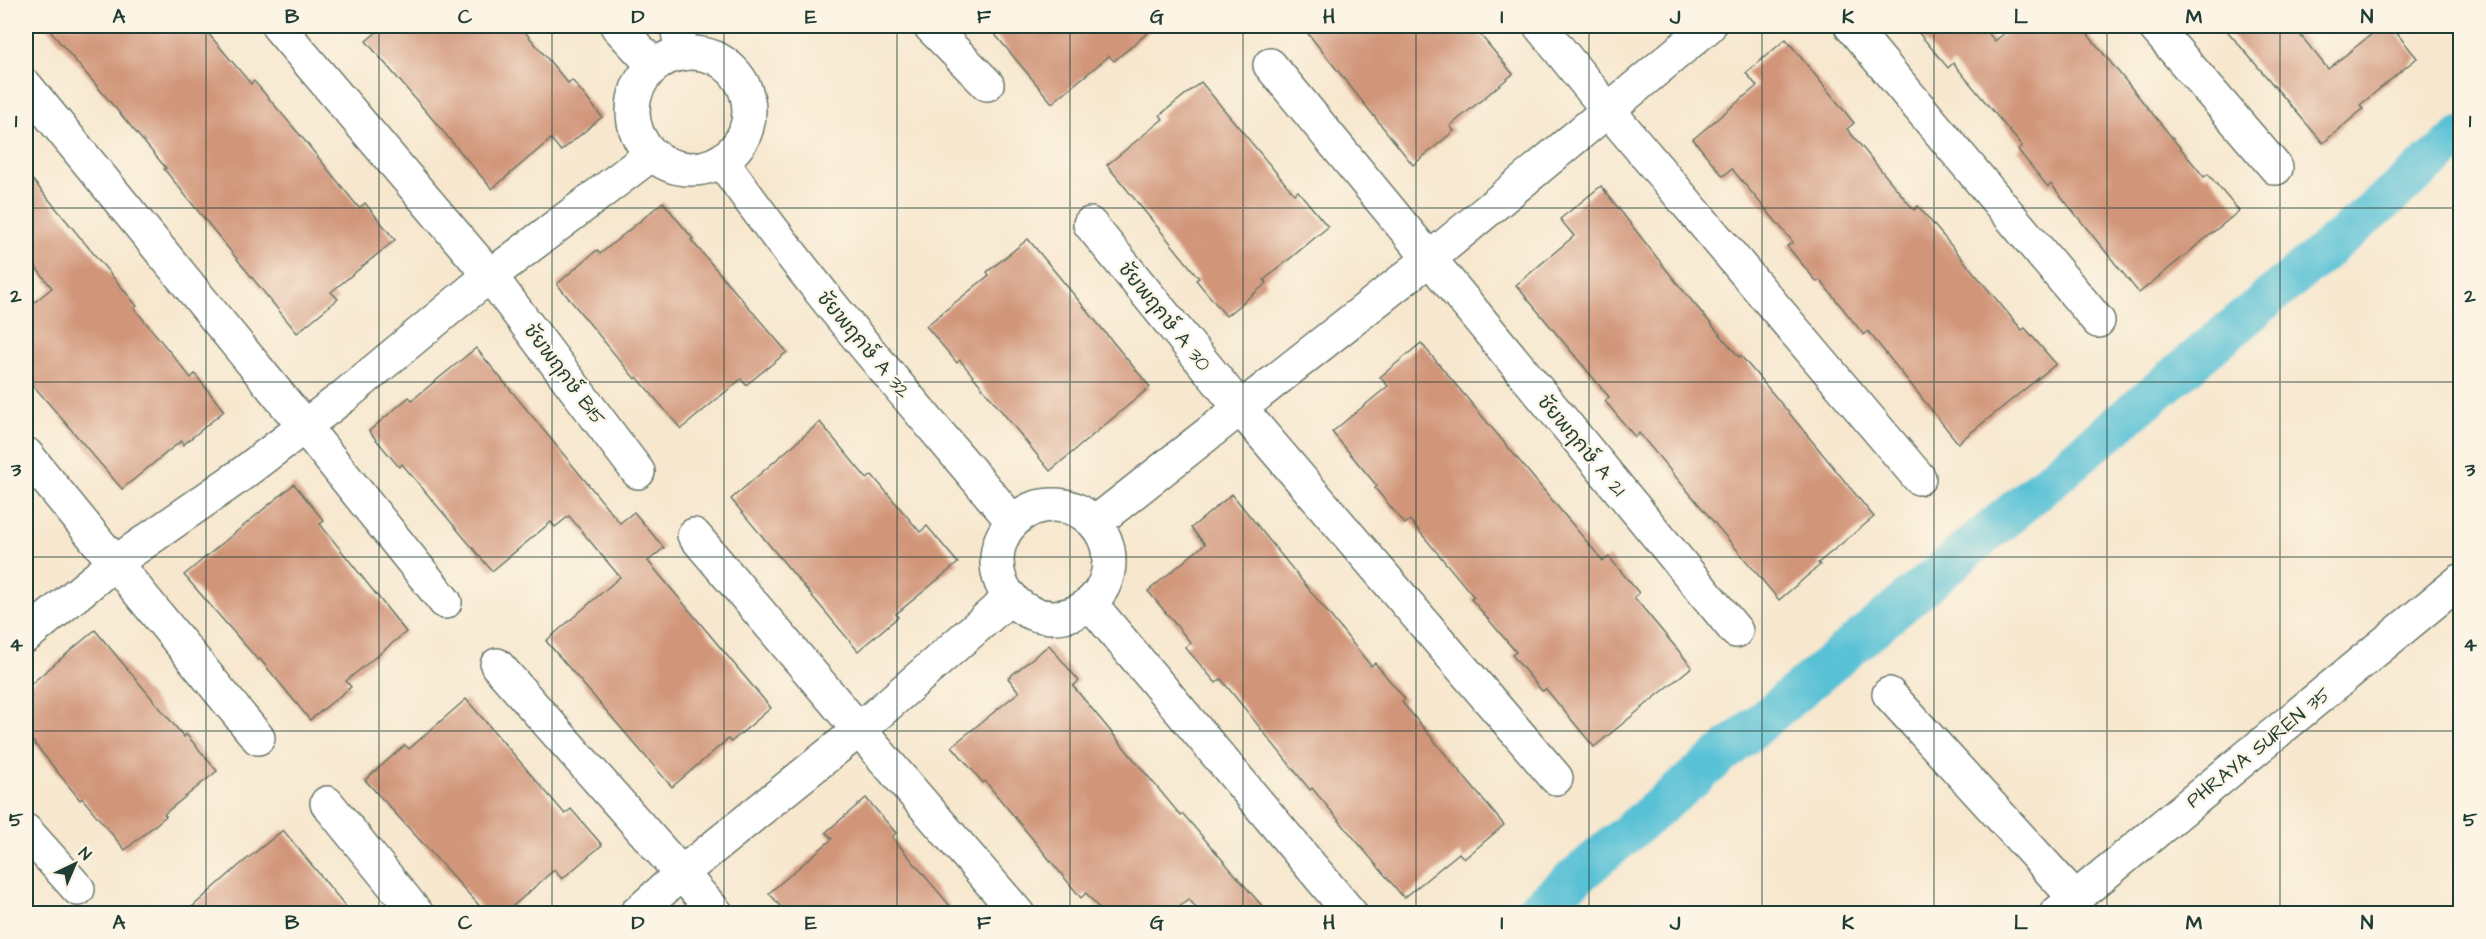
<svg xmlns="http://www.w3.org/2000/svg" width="2486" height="939" font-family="'Architects Daughter','Playpen Sans Thai',sans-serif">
	<rect width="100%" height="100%" fill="#fcf5e5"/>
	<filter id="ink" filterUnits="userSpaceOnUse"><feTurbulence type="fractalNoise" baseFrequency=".0167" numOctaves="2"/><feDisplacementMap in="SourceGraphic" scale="12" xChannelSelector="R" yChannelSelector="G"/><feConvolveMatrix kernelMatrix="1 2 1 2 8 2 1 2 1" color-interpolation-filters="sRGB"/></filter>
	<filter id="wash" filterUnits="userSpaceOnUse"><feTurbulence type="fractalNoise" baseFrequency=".008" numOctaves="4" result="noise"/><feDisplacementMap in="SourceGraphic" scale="24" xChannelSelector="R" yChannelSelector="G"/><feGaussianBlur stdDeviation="1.35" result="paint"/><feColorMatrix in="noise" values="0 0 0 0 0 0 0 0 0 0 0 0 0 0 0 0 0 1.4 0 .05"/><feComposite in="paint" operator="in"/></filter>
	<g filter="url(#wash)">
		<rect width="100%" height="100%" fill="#f7e7ce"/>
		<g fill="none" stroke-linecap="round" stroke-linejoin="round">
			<polyline stroke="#59c1d6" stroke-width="40" points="1531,914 2460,138"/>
		</g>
		<g id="blocks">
			<g fill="#d1967a">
				<polygon points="46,26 202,26 251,84 254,81 305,141 359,208 365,203 395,240 331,292 338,299 297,333 164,169 166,168"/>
				<polygon points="384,26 520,26 568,83 572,80 602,117 561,151 551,139 492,189 366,41"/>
				<polygon points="988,26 1156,26 1114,61 1109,56 1052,103"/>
				<polygon points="1302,26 1473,26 1513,74 1450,126 1454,131 1413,165"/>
				<polygon points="1913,26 1982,26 1995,41 2013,26 2081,26 2204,177 2208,174 2239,211 2139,293 2051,184 2048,187 2018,150 2022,146 1953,63 1948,68"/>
				<polygon points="2223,26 2293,26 2328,69 2382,26 2391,26 2417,58 2360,105 2363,109 2323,143"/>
				<polygon points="1786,39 1854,123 1847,129 1914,210 1918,206 2022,330 2025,328 2056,364 1958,443 1868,331 1864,335 1820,280 1817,282 1787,246 1793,242 1732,169 1723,176 1693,139 1757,86 1746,73"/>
				<polygon points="1201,82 1294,194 1298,191 1328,227 1264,280 1267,283 1226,316 1196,280 1199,278 1107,165 1163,119 1160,115"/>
				<polygon points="26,172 137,306 134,308 191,378 195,374 224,411 183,445 181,441 122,489 26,377 26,309 52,288 26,255"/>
				<polygon points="1601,186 1676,282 1739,357 1741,356 1785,408 1874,517 1818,563 1820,565 1779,600 1639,433 1635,437 1605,401 1609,397 1516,285 1574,236 1560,219"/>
				<polygon points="663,202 693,239 691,240 787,352 746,385 741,379 681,429 637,377 635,379 557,284 597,250 600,254"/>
				<polygon points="1028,239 1150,387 1050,471 960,360 957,363 926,326 989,275 987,272"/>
				<polygon points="1421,343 1603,561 1609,557 1639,593 1634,597 1692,667 1594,747 1546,689 1542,691 1512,655 1516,652 1471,599 1474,597 1410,520 1405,524 1375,488 1377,486 1332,432 1388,386 1380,377"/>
				<polygon points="476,348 620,523 634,512 664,548 648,561 771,708 731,742 728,739 672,787 546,641 620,577 569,516 555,527 551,522 492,571 402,464 399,467 369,431 409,397 412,400"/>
				<polygon points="820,422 867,479 872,475 920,532 927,526 958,563 896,614 898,617 858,651 731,499"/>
				<polygon points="294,484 324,521 320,524 406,632 346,681 351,687 310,720 260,659 258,660 184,575"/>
				<polygon points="1232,494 1371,666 1375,663 1405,699 1402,702 1504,825 1464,859 1459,853 1404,898 1312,788 1310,790 1221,679 1216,683 1185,647 1191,643 1148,591 1205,544 1191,528"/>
				<polygon points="95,630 184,737 186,734 217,771 164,814 166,816 125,850 82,798 80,800 26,733 26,688"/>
				<polygon points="1049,645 1079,681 1073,686 1181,816 1183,814 1269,914 1201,914 1189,899 1171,914 1104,914 1086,893 1081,898 985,781 983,783 952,746 1019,692 1008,678"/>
				<polygon points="466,699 565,814 571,809 602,845 562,879 554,870 504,914 487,914 365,780 405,745 409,749"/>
				<polygon points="866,798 896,833 892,837 957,914 787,914 769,893 832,839 826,832"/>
				<polygon points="283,830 352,914 184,914 242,863"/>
			</g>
		</g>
	</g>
	<g filter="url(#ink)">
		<use href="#blocks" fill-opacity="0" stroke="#6b786a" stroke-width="1.5"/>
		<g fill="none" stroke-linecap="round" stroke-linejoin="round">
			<g stroke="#6b786a" stroke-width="36">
				<g id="minor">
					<polyline points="278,26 491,277 638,472"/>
					<polyline points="617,26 654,66"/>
					<polyline points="677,26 682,54"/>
					<polyline points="930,26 987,84"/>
					<polyline points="1540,26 1608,110 1919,478"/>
					<polyline points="1851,26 2098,321"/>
					<polyline points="2154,26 2276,168"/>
					<circle cx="691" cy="111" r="58"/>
					<polyline points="1270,65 1736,631"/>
					<polyline points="26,86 304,426 445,602"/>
					<path d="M722 161C811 288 914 403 1013 522"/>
					<polyline points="1090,224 1240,408 1556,778"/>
					<polyline points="26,454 258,738"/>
					<circle cx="1053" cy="561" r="56"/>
					<polyline points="1095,523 1428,260 1709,26"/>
					<polyline points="694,535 859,730 1018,914"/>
					<polyline points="1090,603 1351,914"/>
					<polyline points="26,636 116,562 238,477 343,397 473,289 652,154"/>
					<polyline points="497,665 717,914"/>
					<polyline points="1889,694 2075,898"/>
					<polyline points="327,803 417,914"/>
					<polyline points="26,831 78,889"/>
					<polyline points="636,914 683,872 859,730 1011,597"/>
					<polyline points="2056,914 2460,581"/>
				</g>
			</g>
			<use href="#minor" stroke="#fff" stroke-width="33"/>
		</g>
	</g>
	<path fill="none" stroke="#1f3d34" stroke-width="1.5" stroke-opacity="0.55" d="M206 26V914M379 26V914M552 26V914M724 26V914M897 26V914M1070 26V914M1243 26V914M1416 26V914M1589 26V914M1762 26V914M1934 26V914M2107 26V914M2280 26V914M26 208H2460M26 382H2460M26 557H2460M26 731H2460"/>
	<g text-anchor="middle" stroke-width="4.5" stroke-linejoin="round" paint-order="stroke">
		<g font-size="20" fill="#1f3d34" stroke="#fcf5e5">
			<text transform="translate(1165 316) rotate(51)" y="7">ชัยพฤกษ์ A 30</text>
			<text transform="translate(864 344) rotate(50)" y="7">ชัยพฤกษ์ A 32</text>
			<text transform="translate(565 374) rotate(53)" y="7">ชัยพฤกษ์ B15</text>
			<text transform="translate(1582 445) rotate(50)" y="7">ชัยพฤกษ์ A 21</text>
			<text transform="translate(2258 747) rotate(-39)" y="7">PHRAYA SUREN 35</text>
		</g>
	</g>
	<rect width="2486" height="939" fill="none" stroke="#fcf5e5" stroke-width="66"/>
	<g transform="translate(75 864) rotate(44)" stroke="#fcf5e5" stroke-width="4.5" paint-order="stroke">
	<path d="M0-4.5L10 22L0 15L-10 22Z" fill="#1f3d34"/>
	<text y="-9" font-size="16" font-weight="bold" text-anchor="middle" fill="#1f3d34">N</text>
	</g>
	<rect x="33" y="33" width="2420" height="873" fill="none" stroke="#1f3d34" stroke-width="2"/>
	<g font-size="20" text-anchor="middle" font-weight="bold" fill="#1f3d34">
		<text x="119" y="23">A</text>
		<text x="292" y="23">B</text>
		<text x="465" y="23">C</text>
		<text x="638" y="23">D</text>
		<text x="811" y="23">E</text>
		<text x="984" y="23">F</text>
		<text x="1157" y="23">G</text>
		<text x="1329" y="23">H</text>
		<text x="1502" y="23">I</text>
		<text x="1675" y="23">J</text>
		<text x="1848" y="23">K</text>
		<text x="2021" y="23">L</text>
		<text x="2194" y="23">M</text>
		<text x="2367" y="23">N</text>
		<text x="16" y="127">1</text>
		<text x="2470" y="127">1</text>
		<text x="16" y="302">2</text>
		<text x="2470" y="302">2</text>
		<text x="16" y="476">3</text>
		<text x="2470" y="476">3</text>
		<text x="16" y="651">4</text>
		<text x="2470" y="651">4</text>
		<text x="16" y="826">5</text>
		<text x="2470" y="826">5</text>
		<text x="119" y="929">A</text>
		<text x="292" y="929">B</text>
		<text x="465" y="929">C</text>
		<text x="638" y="929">D</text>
		<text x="811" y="929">E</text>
		<text x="984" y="929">F</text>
		<text x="1157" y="929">G</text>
		<text x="1329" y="929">H</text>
		<text x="1502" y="929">I</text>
		<text x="1675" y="929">J</text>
		<text x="1848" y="929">K</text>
		<text x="2021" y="929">L</text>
		<text x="2194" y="929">M</text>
		<text x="2367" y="929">N</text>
	</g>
</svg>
